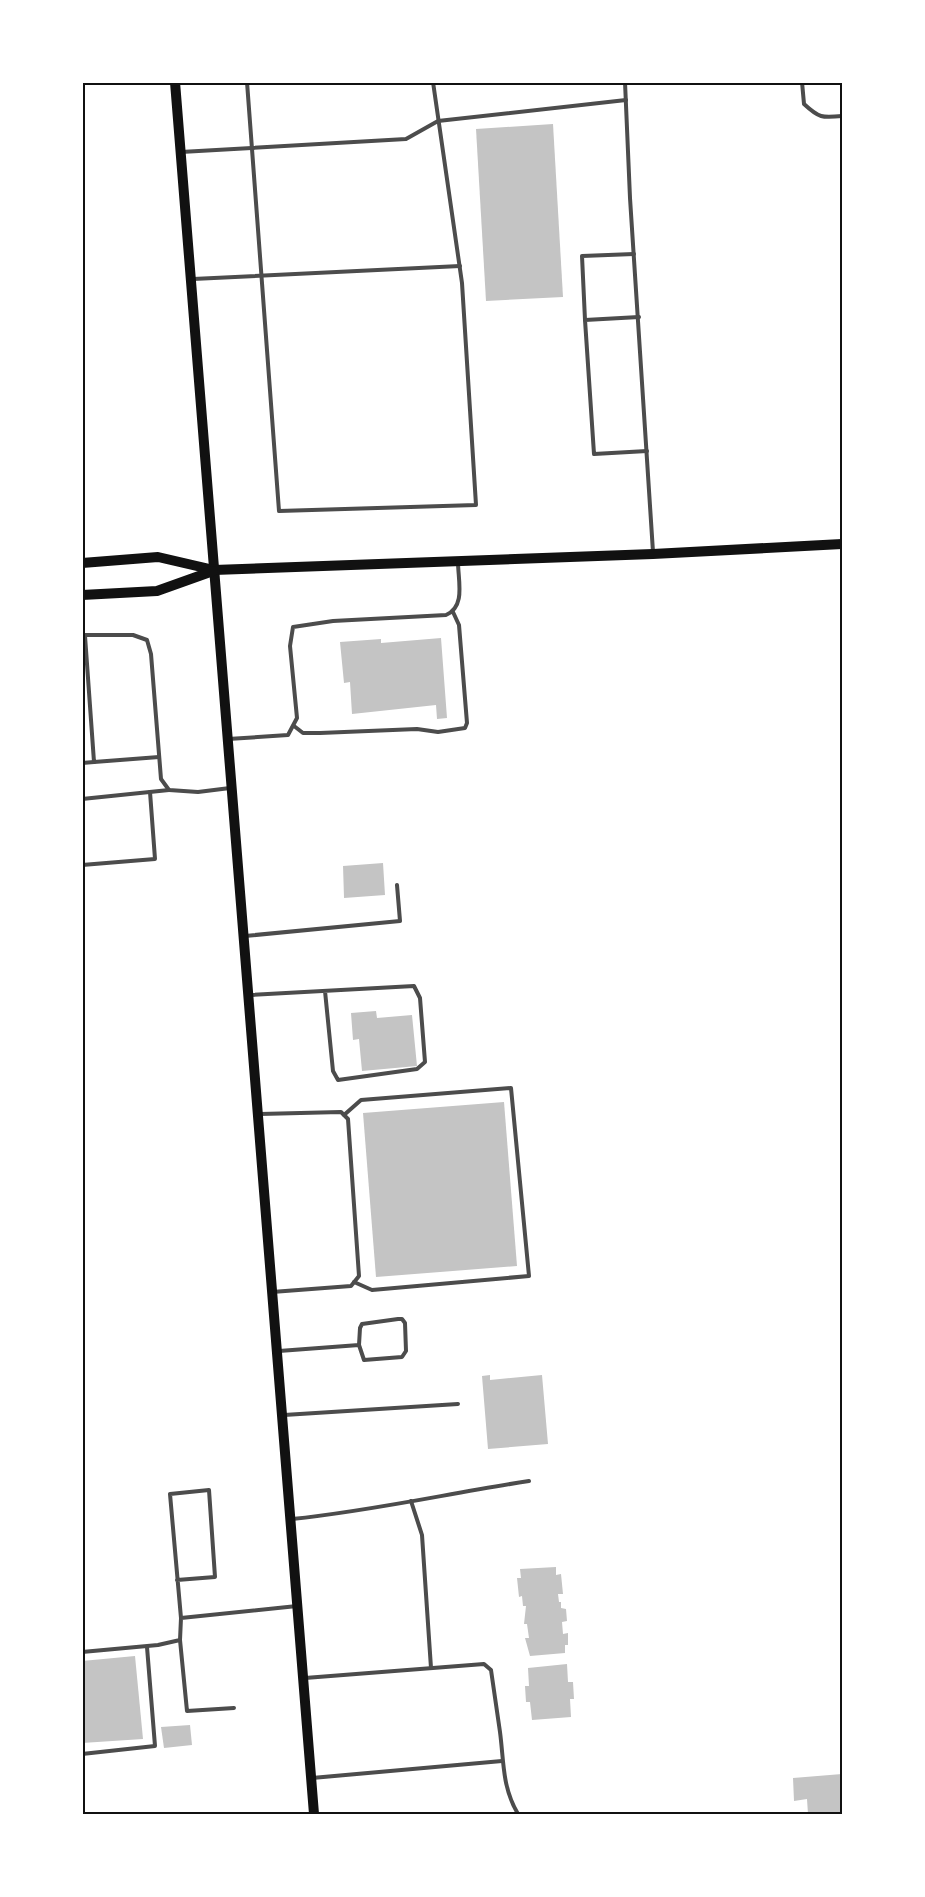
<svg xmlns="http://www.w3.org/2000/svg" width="925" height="1897" font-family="'Asap Condensed',sans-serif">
	<rect width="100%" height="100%" fill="#fff"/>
	<g fill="#c4c4c4">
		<polygon points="553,124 563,297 486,301 476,129"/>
		<polygon points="441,638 447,718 437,719 436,705 352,714 350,682 344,683 340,642 381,639 381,643"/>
		<polygon points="383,863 385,895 344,898 343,866"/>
		<polygon points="376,1011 377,1018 412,1015 417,1066 362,1071 359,1039 353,1040 351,1013"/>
		<polygon points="504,1102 517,1266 376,1277 363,1113"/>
		<polygon points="490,1375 490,1380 542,1375 548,1444 488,1449 482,1376"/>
		<polygon points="556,1567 556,1575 561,1574 563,1594 558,1594 559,1602 561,1602 561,1608 566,1609 567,1621 562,1622 563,1634 568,1633 568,1645 565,1645 565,1653 530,1656 525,1638 529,1638 527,1624 524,1624 526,1606 523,1606 522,1596 519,1597 517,1578 521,1578 520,1569"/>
		<polygon points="135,1656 143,1739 82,1743 82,1661"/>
		<polygon points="567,1664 568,1682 573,1682 574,1699 570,1699 571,1717 532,1720 530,1702 526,1702 525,1686 529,1686 528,1668"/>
		<polygon points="190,1725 192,1745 164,1748 161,1727"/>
		<polygon points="842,1774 842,1814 808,1814 807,1799 794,1801 793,1778"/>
	</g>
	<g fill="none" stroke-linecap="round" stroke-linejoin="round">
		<g stroke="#4c4c4c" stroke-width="4">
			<polyline points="247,82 279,511 476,505 462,283 433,82"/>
			<polyline points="625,82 630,198 653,552"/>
			<path d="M802 82 804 104C819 118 822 118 842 116"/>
			<polyline points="181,152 406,139 438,121 626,100"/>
			<polyline points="193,279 460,266"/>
			<polyline points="639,317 585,320 594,454 647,451"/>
			<polyline points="585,320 582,256 634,254"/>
			<polyline points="82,635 133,635 147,640 151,654 161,779 169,790 198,792 230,788"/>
			<polyline points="85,636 94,762 159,757"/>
			<polyline points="294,726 303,733 320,733 417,729 438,732 465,728 467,723 459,625 453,612"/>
			<path d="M228 739 288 735 297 718 290 646 293 627 333 621 446 615C466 607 458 580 458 562"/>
			<polyline points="82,763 94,762"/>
			<polyline points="82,799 169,790"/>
			<polyline points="82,865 155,859 150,792"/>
			<polyline points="245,936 400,921 397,885"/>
			<polyline points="250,995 414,986 420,998 425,1062 417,1069 338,1080 333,1071 325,991"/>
			<polyline points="260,1114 341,1112 348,1119 359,1276 351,1286 272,1292"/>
			<polyline points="344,1115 361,1100 511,1088 529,1276 372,1290 354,1282"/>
			<polyline points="279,1351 359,1345 360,1328 362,1324 398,1319 402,1319 405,1323 406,1351 402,1357 364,1360 359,1345"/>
			<polyline points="284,1415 458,1404"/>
			<polyline points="411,1501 422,1535 431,1668"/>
			<path d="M292 1519C372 1511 450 1493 529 1481"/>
			<polyline points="177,1580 215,1577 209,1490 170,1494 181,1618"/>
			<polyline points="180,1640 187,1711 234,1708"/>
			<polyline points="82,1652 158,1645 180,1640 181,1618 297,1606"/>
			<path d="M305 1678 484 1664 491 1670C494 1691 497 1711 500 1732 504 1762 502 1787 518 1814"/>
			<polyline points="82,1754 155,1746 147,1647"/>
			<polyline points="312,1778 502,1761"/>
		</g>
		<g stroke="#111" stroke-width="10">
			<polyline points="175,82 314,1814"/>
			<polyline points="82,563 158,557 214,570 653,554 842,544"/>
			<polyline points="82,595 157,591 213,571"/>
		</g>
	</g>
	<rect width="925" height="1897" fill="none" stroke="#ffffff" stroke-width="168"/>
	<rect x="84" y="84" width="757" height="1729" fill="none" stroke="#111" stroke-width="2"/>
</svg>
